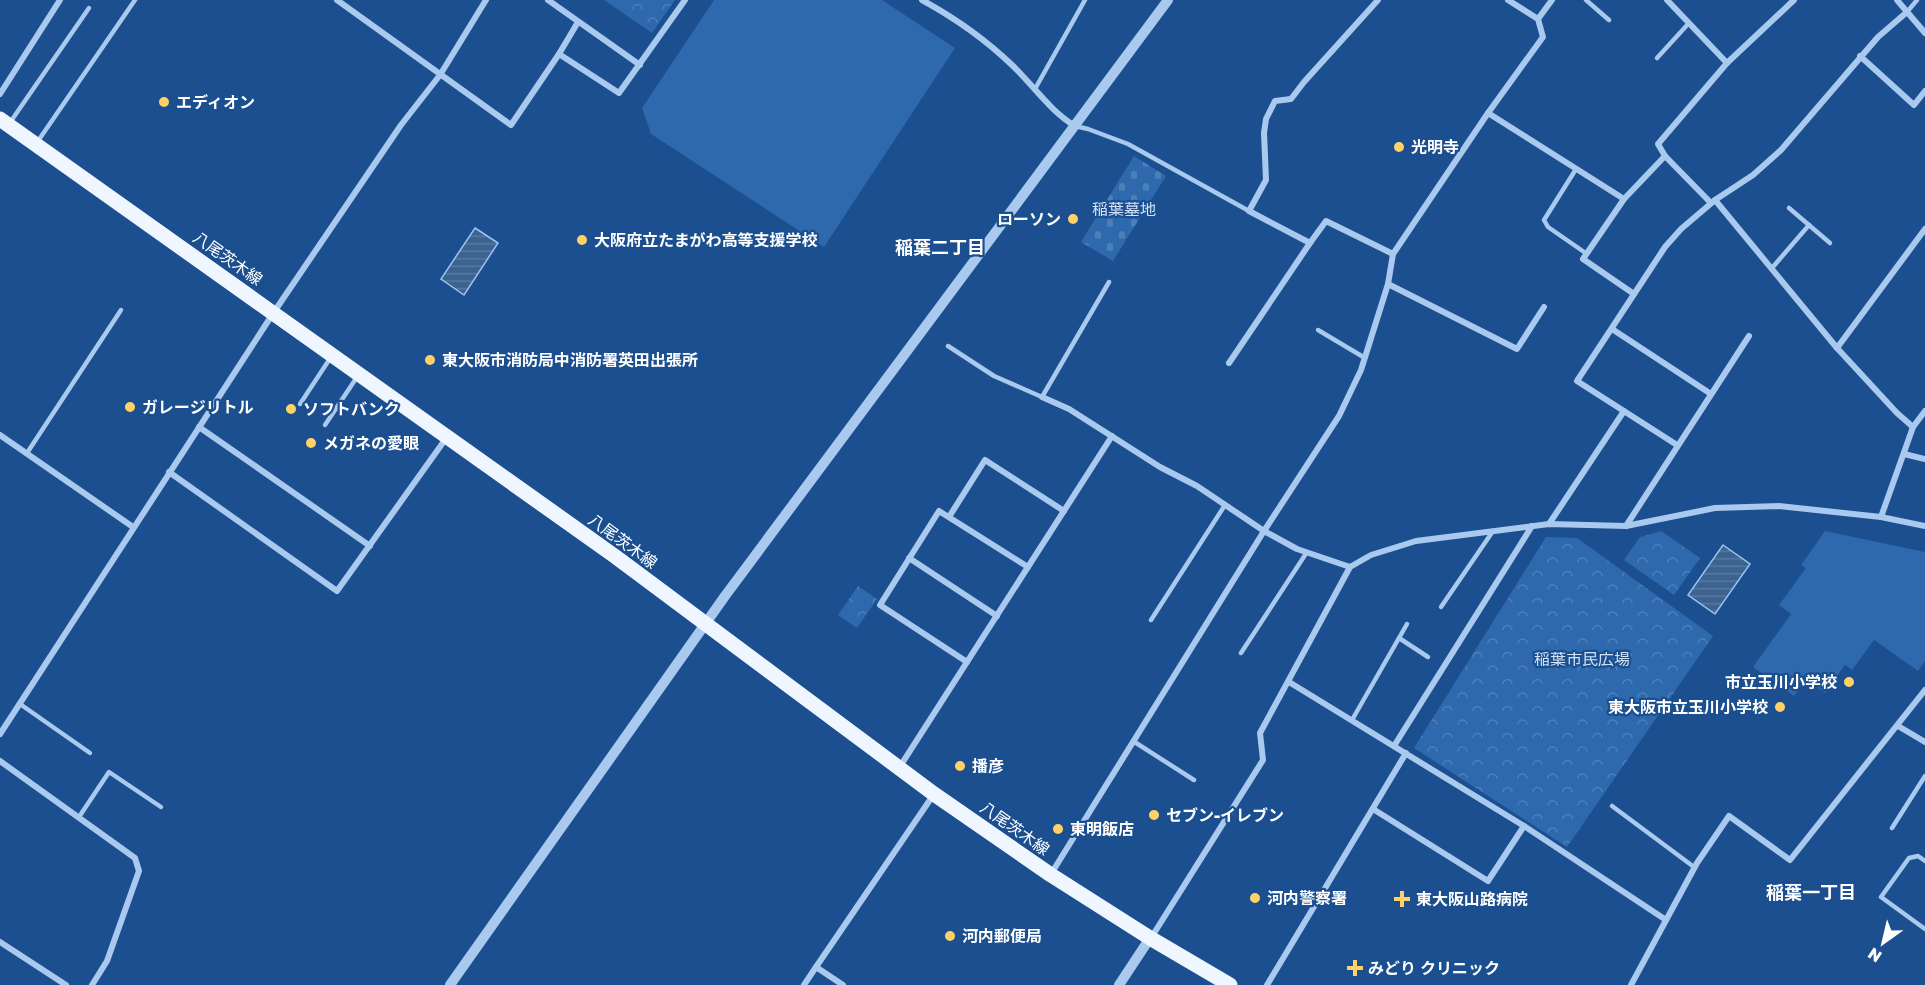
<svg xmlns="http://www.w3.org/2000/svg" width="1925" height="985" font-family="'Golos Text','Noto Sans JP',sans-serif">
	<defs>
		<pattern id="cemetery-stones" width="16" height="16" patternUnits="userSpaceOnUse" patternTransform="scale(1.5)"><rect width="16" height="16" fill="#2e69ad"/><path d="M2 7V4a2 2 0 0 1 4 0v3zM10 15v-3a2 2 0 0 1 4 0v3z" fill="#4d80b9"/></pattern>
		<pattern id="park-crowns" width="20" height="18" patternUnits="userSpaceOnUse" patternTransform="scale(1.5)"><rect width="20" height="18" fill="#2e69ad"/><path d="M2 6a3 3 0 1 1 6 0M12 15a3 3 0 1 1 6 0" fill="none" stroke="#4d80b9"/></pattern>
		<pattern id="water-rules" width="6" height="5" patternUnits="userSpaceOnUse" patternTransform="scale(1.5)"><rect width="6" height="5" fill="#3c6290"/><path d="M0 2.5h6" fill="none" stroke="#597aa1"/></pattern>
	</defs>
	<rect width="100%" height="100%" fill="#1b4f8f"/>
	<polygon fill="url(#cemetery-stones)" points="1134,156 1166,176 1113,261 1081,242"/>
	<g fill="url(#park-crowns)">
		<polygon points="604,0 675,0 652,33"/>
		<polygon points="1661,531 1700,558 1674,595 1624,560 1640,537"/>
		<polygon points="1546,537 1577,538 1713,636 1567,847 1414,748"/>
		<polygon points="858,586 877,599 857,628 838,615"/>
	</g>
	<g fill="#2e69ad">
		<polygon points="714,0 882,0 955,48 824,247 651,134 642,108"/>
		<polygon points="1825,531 1925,552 1925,661 1918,671 1874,640 1852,670 1845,665 1825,693 1806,680 1794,696 1753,667 1791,614 1779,605 1806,568 1801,565"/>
	</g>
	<g fill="url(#water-rules)" stroke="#9cc4f0" stroke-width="1.5">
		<polygon points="475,228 498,243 464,295 441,279"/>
		<polygon points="1723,545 1750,564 1715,614 1688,595"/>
	</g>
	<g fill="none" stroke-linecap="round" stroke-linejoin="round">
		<g stroke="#a9c9ee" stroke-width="4.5">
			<polyline points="1586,0 1609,20"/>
			<polyline points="1907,12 1917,0"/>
			<polyline points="1657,58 1689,23"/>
			<polyline points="1035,89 1085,0"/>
			<polyline points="9,124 89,8"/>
			<polyline points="1075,126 1088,129 1128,144 1249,211"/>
			<polyline points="38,141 135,0"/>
			<polyline points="1576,169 1544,220 1548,227 1587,254"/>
			<polyline points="1789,208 1830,243"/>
			<polyline points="1772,268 1809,225"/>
			<polyline points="1318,330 1365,358"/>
			<polyline points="948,346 994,376 1042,397 1109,282"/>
			<polyline points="300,404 331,357"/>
			<polyline points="325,425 357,377"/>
			<polyline points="27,453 121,310"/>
			<polyline points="1441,607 1493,531"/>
			<polyline points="1151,620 1225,505"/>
			<polyline points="1399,638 1428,657"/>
			<polyline points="1241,653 1307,552"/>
			<polyline points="20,704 90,753"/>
			<polyline points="1352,720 1407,624"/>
			<polyline points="1133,741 1194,780"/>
			<polyline points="1612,806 1694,867"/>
			<polyline points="79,817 109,772 161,807"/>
			<polyline points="1892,828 1925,776"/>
			<polyline points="1925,861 1918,856 1909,858 1881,897 1925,929"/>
		</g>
		<g stroke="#a9c9ee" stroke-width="6">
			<polyline points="337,0 511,125 559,54 619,93 685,0"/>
			<polyline points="548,0 640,65"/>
			<path d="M922 0C955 18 985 39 1012 65 1033 85 1050 111 1075 126"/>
			<polyline points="1378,0 1304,82 1291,99 1275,101 1266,119 1264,133 1266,180 1249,211 1310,243 1326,221 1393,254"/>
			<polyline points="1508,0 1538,19 1543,37 1488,113 1393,254 1388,284 1517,349 1544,307"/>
			<polyline points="1667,0 1727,63"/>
			<polyline points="1897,0 1925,33"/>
			<polyline points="1538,19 1552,0"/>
			<polyline points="559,54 578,22"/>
			<polyline points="1860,56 1914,105 1925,91"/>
			<polyline points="0,94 60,0"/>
			<polyline points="1488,113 1624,199"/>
			<polyline points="1715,200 1837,348 1897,413 1913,427 1881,517"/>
			<polyline points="1711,203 1665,156 1658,144 1727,63 1794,0"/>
			<polyline points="1634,294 1583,259 1624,199 1665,156"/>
			<polyline points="1612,329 1711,394"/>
			<polyline points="1837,348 1925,229"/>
			<polyline points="1229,363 1310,243"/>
			<polyline points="1042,397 1069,409 1160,467 1197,486 1264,531 1297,549 1350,567 1371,555 1416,541 1549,524 1626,526 1715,508 1779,506 1881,517 1925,526"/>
			<polyline points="199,427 370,546"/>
			<polyline points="1913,427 1925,411"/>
			<polyline points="0,435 133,527"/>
			<polyline points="1677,445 1577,381 1665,247 1681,229 1715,200 1753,175 1781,150 1878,37 1907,12"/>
			<polyline points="1904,454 1925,459"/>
			<polyline points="169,472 337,591 447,437"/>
			<polyline points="949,517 985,460 1064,511"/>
			<polyline points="1549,524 1624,411"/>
			<polyline points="1626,526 1749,336"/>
			<polyline points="909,558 997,616"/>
			<polyline points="967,662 880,605 939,511 1028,567"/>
			<polyline points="1289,682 1524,826 1666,920"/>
			<polyline points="1898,726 1925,742"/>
			<polyline points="0,734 274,312 401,125 440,75 486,0"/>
			<polyline points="1394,746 1532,526"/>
			<polyline points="0,761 135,858 139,871 107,961 92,985"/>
			<polyline points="899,768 1112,436"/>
			<polyline points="1373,809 1488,881 1524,826"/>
			<polyline points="1051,874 1264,531 1339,416 1361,370 1388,284"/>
			<polyline points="1151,938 1263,760 1260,733 1350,567"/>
			<polyline points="0,942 66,985"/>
			<polyline points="816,967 934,794"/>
			<polyline points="804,985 816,967 843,985"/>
			<polyline points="1267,985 1406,753"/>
			<polyline points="1631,985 1697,863 1729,816 1790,860 1925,690"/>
		</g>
		<g stroke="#a9c9ee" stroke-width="10">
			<polyline points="450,985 725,596 1168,0"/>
			<polyline points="1119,985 1150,938"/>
		</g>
		<polyline stroke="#f0f6ff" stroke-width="15" points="0,119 616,557 934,794 1051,875 1150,938 1230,985"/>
	</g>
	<g fill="#ffd166" stroke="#1b4f8f" stroke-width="2">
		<circle cx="164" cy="102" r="6"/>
		<circle cx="1399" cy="147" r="6"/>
		<circle cx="1073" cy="219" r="6"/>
		<circle cx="582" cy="240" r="6"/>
		<circle cx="430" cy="360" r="6"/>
		<circle cx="130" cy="407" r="6"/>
		<circle cx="291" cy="409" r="6"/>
		<circle cx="311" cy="443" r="6"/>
		<circle cx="1849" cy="682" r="6"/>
		<circle cx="1780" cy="707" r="6"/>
		<circle cx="960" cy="766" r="6"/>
		<circle cx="1154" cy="815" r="6"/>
		<circle cx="1058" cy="829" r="6"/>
		<circle cx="1255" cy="898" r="6"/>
		<path d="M1399 890h6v6h6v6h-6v6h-6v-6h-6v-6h6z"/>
		<circle cx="950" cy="936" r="6"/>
		<path d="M1352 959h6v6h6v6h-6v6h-6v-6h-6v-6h6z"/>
	</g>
	<g text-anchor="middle" stroke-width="4.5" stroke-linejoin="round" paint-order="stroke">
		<g font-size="16" font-weight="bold" fill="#fff" stroke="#1b4f8f" text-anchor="start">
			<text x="176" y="108">エディオン</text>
			<text x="1411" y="153">光明寺</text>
			<text x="1061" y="225" text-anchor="end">ローソン</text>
			<text x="594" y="246">大阪府立たまがわ高等支援学校</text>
			<text x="442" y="366">東大阪市消防局中消防署英田出張所</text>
			<text x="142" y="413">ガレージリトル</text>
			<text x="303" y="415">ソフトバンク</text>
			<text x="323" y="449">メガネの愛眼</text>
			<text x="1837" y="688" text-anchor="end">市立玉川小学校</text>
			<text x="1768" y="713" text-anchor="end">東大阪市立玉川小学校</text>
			<text x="972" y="772">播彦</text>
			<text x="1166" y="821">セブン-イレブン</text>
			<text x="1070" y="835">東明飯店</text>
			<text x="1267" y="904">河内警察署</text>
			<text x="1416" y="905">東大阪山路病院</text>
			<text x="962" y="942">河内郵便局</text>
			<text x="1368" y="974">みどり クリニック</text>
		</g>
		<g font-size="16" fill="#cfe3fa" stroke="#1b4f8f">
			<text x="1124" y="215">稲葉墓地</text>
			<text x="1582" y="665">稲葉市民広場</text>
		</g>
		<g font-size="16" fill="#fff" stroke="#1b4f8f">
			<text transform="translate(228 258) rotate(35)" y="6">八尾茨木線</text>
			<text transform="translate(623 541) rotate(36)" y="6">八尾茨木線</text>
			<text transform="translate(1015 828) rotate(35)" y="6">八尾茨木線</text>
		</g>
		<g font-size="18" font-weight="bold" fill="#fff" stroke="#1b4f8f">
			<text x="940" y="254">稲葉二丁目</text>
			<text x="1811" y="899">稲葉一丁目</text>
		</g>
	</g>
	<g transform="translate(1883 943) rotate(214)" stroke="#1b4f8f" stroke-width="4.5" paint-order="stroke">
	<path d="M0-4.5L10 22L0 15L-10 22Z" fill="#ffffff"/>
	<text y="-9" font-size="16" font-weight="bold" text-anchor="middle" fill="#ffffff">N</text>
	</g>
</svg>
